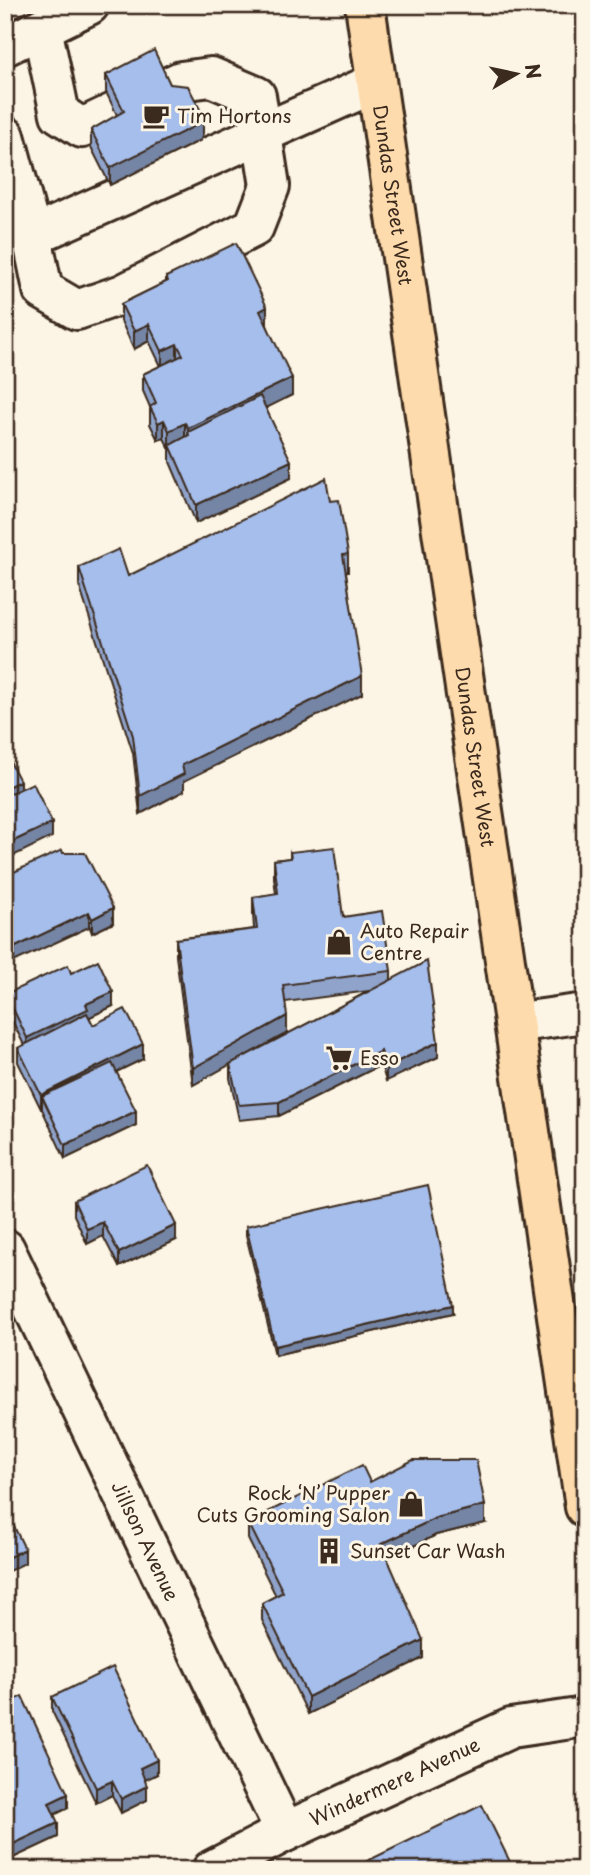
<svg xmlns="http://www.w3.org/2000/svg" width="590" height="1875" font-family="'Playpen Sans',sans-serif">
	<rect width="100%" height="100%" fill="#fcf5e5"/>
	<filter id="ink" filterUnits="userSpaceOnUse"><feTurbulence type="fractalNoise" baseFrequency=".0143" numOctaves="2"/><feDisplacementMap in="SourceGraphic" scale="14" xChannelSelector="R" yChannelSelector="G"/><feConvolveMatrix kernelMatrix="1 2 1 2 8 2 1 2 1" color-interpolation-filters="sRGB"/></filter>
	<g filter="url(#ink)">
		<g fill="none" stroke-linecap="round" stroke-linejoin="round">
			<g stroke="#3b2a1e" stroke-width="44">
				<g id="minor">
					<polyline points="5,46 89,5"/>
					<polyline points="5,136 32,236 43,290 77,310 123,294 254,227 270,186 256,96 211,77 181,81 82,128 60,114 42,28"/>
					<polyline points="32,236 375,83"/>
					<polyline points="514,1023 585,1013"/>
					<path id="s1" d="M5 1249 285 1832"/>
					<path id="s2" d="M212 1870 285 1832 511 1728 585 1717"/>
				</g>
			</g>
			<g stroke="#3b2a1e" stroke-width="44">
				<g id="major">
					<path id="s3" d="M365 5 585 1507"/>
				</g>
			</g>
			<use href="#minor" stroke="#fcf5e5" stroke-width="38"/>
			<use href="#major" stroke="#fedbac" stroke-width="38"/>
		</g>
		<g fill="#8fa3cb" stroke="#3b2a1e" stroke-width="2" fill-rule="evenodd">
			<polygon points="106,75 170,84 203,132 201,140 110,185 91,147 91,130 117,115 106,92"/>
			<polygon points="166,277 267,325 292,395 266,408 291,478 196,523 170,462 170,448 169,448 164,438 158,440 150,424 150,407 143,391 143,374 161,366 149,341 134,349 121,321 121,304 166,282"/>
			<polygon points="330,501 348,554 348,572 346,572 362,694 184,781 184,791 140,814 133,753 79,585 79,567 128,576"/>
			<path d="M290 852 391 971V980L438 1057 386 1081 381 1065 279 1116 239 1120 230 1078V1064L193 1085 176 956V939L254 929 253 914V897L276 894 274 878V860L290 858ZM369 991 240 1059 287 1033 285 1002Z"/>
			<polygon points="63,853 113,923 92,933"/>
			<polygon points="71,973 113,1006 89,1017 93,1025 143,1059 116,1072 136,1125 65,1159 42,1109 41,1109 18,1062 18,1048 24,1045 6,1008 6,994"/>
			<polygon points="74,1201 176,1240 119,1267 103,1236 87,1244 74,1215"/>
			<polygon points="246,1226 453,1313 275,1355 246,1235"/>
			<polygon points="370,1482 485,1523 436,1535 387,1559 423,1658 308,1714 262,1620 262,1603 276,1596 248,1539 248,1522"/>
			<polygon points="52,1697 157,1774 145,1780 147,1800 121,1813 112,1795 96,1803 52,1711"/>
			<polygon points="5,1705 68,1808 54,1815 58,1837 11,1859 7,1851 7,1865 5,1866"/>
		</g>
		<g fill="#7485a5" stroke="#3b2a1e" stroke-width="2">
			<polygon points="203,115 203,132 201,140 110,185 110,168"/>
			<polygon points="267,307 267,325 260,328 260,311"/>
			<polygon points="149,324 149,341 134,349 134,331"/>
			<polygon points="177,344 177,362 162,369 162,351"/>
			<polygon points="292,378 292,395 189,445 188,428"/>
			<polygon points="164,420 164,438 158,440 158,423"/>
			<polygon points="185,423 185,441 170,445 170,448 169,448 169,431"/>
			<polygon points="291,461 291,478 196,523 196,505"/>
			<polygon points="362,676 362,694 184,781 184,791 140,814 140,796 182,765"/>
			<polygon points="20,781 20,796 5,803 5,788"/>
			<polygon points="52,823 52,837 5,860 5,845"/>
			<polygon points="113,908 113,923 92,933 92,919"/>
			<polygon points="89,912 89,927 5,966 5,952"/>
			<polygon points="113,992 113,1006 88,1018 27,1052 27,1038 86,1004"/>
			<polygon points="287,1016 287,1033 193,1085 193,1068"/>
			<polygon points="438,1042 438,1057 386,1081 386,1067"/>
			<polygon points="143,1044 143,1059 47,1106 42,1096 42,1109 41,1109 41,1095"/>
			<polygon points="381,1051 381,1065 279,1116 279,1102"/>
			<polygon points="136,1111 136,1125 65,1159 65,1145"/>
			<polygon points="103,1222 103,1236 87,1244 87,1229"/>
			<polygon points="176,1225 176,1240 119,1267 119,1253"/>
			<polygon points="453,1305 453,1313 275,1355 275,1346"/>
			<polygon points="485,1505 485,1523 436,1535 381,1562 381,1544 436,1518"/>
			<polygon points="25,1549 25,1563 5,1573 5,1559"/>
			<polygon points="423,1640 423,1658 308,1714 308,1697"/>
			<polygon points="157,1760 157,1774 140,1782 140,1768"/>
			<polygon points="112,1781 112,1795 96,1803 96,1788"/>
			<polygon points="147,1786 147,1800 121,1813 121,1799"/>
			<polygon points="68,1794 68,1808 49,1817 49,1803"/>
			<polygon points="58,1823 58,1837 11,1859 11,1845"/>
			<polygon points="7,1851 7,1865 5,1866 5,1852"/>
		</g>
		<g fill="#a6beec" stroke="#3b2a1e" stroke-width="2">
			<polygon points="154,50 170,84 188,86 203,115 201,123 110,168 91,130 124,111 106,75"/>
			<polygon points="236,243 267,307 260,311 292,378 188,428 185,423 169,431 164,420 158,423 150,407 156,403 143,374 183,355 177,344 162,351 149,324 134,331 121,304 168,281 166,277"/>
			<polygon points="260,396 291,461 196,505 170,445 189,435 188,432"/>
			<polygon points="326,478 330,501 339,500 348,554 343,555 362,676 182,765 184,774 140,796 133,736 79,567 119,549 128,576"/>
			<polygon points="5,752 20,781 5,788"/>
			<polygon points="33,783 52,823 5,845 5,796"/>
			<polygon points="334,847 343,917 382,911 391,971 283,985 287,1016 193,1068 176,939 257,929 253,897 278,893 274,860 291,858 290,852"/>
			<polygon points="62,850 63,853 85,853 113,908 92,919 89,912 5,952 5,876"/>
			<polygon points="98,960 113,992 86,1004 88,1009 27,1038 6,994 68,965 71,973"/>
			<polygon points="427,961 438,1042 386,1067 381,1051 279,1102 239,1105 230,1064"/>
			<polygon points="125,1009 143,1044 41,1095 18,1048 87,1013 93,1025"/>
			<polygon points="112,1063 136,1111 65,1145 42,1096"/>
			<polygon points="147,1165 176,1225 119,1253 103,1222 87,1229 74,1201"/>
			<polygon points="428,1185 453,1305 275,1346 246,1226"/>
			<polygon points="413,1460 476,1460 485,1505 436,1518 381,1544 423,1640 308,1697 262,1603 283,1592 248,1522 362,1465 370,1482"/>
			<polygon points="5,1508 25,1549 5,1559"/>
			<polygon points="113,1667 157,1760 140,1768 147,1786 121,1799 112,1781 96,1788 52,1697"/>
			<polygon points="22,1696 68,1794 49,1803 58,1823 11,1845 5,1833 5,1705"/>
			<polygon points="482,1805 514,1870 349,1870"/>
		</g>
	</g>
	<defs>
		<g id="cafe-bare" transform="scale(2.1)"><path d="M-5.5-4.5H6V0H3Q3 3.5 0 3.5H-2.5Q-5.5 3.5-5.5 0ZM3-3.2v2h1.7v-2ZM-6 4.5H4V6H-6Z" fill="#3b2a1e" stroke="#fcf5e5" stroke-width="2.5" paint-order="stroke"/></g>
		<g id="shop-bare" transform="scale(2.1)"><path d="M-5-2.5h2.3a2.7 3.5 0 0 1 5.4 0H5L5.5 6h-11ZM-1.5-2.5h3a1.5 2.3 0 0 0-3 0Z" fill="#3b2a1e" stroke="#fcf5e5" stroke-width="2.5" paint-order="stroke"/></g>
		<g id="supermarket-bare" transform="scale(2.1)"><path d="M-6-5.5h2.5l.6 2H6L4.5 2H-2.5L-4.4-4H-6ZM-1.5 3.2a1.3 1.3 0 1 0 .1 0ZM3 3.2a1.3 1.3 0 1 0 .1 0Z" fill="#3b2a1e" stroke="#fcf5e5" stroke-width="2.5" paint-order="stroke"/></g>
		<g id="building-bare" transform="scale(2.1)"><path d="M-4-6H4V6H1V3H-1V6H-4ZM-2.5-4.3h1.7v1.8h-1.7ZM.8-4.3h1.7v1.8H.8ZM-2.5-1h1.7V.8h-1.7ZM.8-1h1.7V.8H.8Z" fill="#3b2a1e" stroke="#fcf5e5" stroke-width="2.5" paint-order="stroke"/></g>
	</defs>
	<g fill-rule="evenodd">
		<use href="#cafe-bare" x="156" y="116"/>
		<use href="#shop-bare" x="339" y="942"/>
		<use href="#supermarket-bare" x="339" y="1058"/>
		<use href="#shop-bare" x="411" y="1504"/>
		<use href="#building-bare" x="329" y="1551"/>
	</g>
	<g text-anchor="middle" stroke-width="6" stroke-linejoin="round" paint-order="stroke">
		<g font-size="19" fill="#3b2a1e" stroke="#fcf5e5" text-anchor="start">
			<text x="177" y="123">Tim Hortons</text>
			<text x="360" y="938">Auto Repair<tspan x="360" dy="22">Centre</tspan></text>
			<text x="360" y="1065">Esso</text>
			<text x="390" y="1500" text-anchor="end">Rock ‘N’ Pupper<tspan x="390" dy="22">Cuts Grooming Salon</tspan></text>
			<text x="350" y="1558">Sunset Car Wash</text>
		</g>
		<g font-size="19" fill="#3b2a1e" stroke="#fcf5e5">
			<text dy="7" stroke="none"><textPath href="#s3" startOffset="192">Dundas Street West</textPath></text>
			<text dy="7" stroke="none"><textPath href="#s3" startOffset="760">Dundas Street West</textPath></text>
			<text dy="7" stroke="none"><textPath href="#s1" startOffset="324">Jillson Avenue</textPath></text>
			<text dy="7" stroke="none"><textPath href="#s2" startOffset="203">Windermere Avenue</textPath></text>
		</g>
	</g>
	<rect width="590" height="1875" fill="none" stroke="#fcf5e5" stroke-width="28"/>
	<rect x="14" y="14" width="562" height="1847" fill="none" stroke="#3b2a1e" stroke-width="2.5" filter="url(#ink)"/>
	<g transform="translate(516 74) rotate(81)" stroke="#fcf5e5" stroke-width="5" paint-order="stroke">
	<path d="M0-5L12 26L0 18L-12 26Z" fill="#3b2a1e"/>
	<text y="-10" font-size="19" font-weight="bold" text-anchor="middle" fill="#3b2a1e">N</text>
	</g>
</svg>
